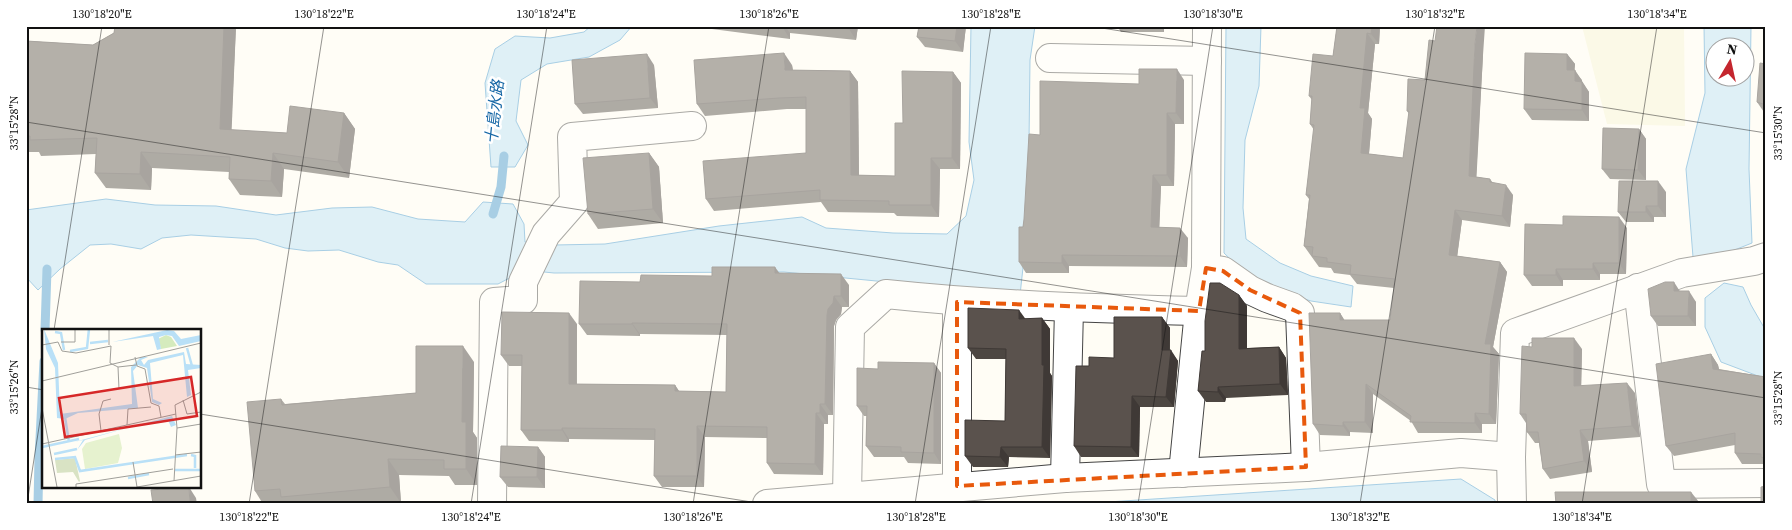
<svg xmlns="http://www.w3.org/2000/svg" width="1792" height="530" font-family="'Source Serif 4','Noto Sans JP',serif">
	<rect width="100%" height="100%" fill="#fffdf5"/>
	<polygon fill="#f6f3d4" points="1582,26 1684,26 1685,126 1607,124"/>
	<g fill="#b9e0f7" stroke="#3f96cf" fill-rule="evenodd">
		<polygon points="591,26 632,26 620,40 589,57 547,64 521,80 516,121 528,145 515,167 491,167 485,83 495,49 515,36 550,38 584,32"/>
		<polygon points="971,26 1035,26 1030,60 1028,222 1020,295 784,272 554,273 525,270 498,284 426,284 398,265 378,262 339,250 308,251 285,248 256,239 191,235 162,238 141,249 111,244 90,245 60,269 38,290 26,277 26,210 106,199 155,205 216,206 276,215 332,208 372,207 418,219 465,222 483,202 513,204 524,224 525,242 555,245 605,244 719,226 802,217 826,228 893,233 947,234 966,216 974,180 969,142"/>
		<polygon points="1226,26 1261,26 1259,86 1245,140 1243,208 1246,239 1280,263 1311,276 1353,286 1351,307 1311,301 1256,284 1224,253"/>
		<path d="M1704 26H1751L1749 169 1752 243 1722 255 1693 257 1686 169 1705 93ZM1714 48H1744V78H1714Z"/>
		<polygon points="1724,283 1743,287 1751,305 1766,331 1766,379 1721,362 1705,327 1705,298"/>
		<polygon points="1461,479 1495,500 1495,504 1077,504"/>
	</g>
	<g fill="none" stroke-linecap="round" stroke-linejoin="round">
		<g stroke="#3f96cf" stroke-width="9">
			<polyline points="493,214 501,187 504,156"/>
			<polyline points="45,330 47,269"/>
			<polyline points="38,504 39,458 44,361"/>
		</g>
		<g stroke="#444" stroke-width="30">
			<g id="minor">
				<polyline points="1207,26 1206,268 1223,271 1250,290 1267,298 1292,307 1300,313 1306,467"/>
				<polyline points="1050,58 1207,61"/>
				<polyline points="1638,288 1661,484 1766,483"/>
				<polyline points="957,302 957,486"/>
				<polyline points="1183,473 1199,311 1206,268"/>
				<polyline points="1065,478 1069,308"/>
				<path d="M847 496 850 327 886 294C990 305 1094 309 1199 311"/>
				<polyline points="492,504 494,302 523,300 523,282 546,234 574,202 572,137 692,126"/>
				<polyline points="767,504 1065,478 1306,467 1461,453 1511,457"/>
				<polyline points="1512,504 1511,457 1515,333 1682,273 1754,261 1766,257"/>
			</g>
		</g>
		<use href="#minor" stroke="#fff" stroke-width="28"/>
	</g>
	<g fill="#4d4742">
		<polygon points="115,26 236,26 231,130 287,133 344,113 355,129 349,178 284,169 282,197 240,195 229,179 229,172 152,168 151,190 106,188 95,173 96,154 41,156 39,152 26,152 26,41 93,45 114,33"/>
		<polygon points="689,26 858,26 856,40 790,33 790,39"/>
		<polygon points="919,26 966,26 963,52 925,47 917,37"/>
		<polygon points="1117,26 1164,26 1164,32 1121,32"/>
		<polygon points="1337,26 1380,26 1379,44 1375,44 1368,113 1372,119 1369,154 1403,158 1409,114 1407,111 1425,80 1483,55 1476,177 1490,179 1493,183 1513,195 1510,227 1462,220 1457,256 1500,262 1507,272 1493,347 1499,354 1496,424 1482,424 1482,433 1418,433 1411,421 1373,394 1373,433 1350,432 1350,436 1320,435 1313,424 1340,313 1344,320 1390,320 1394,288 1357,284 1350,275 1334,273 1331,268 1319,267 1304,246 1309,199 1306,195 1314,130 1310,124 1312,100 1309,96 1333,56"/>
		<polygon points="1567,54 1575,64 1574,70 1582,80 1582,82 1589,92 1589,121 1532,120 1524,109"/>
		<polygon points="1766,64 1766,115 1757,102"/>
		<polygon points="654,65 658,108 583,114 575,104"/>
		<polygon points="792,65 793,70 850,71 858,82 859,175 895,176 903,123 953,72 961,83 960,169 940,169 939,217 897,216 894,213 828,212 821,202 714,211 706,199 806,153 806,109 787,109 705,116 697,104"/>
		<polygon points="1184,80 1184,124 1175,124 1174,186 1161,186 1159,227 1188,238 1187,267 1069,266 1069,273 1026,273 1019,262 1023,227 1040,135 1139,84"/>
		<polygon points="1639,129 1646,139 1646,180 1610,179 1602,169"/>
		<polygon points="649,153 659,167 663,223 598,229 588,214"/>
		<polygon points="1666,192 1666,217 1654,217 1654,222 1626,222 1618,212"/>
		<polygon points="1627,228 1626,274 1600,274 1600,280 1563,280 1563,286 1532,286 1524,275"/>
		<polygon points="779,273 849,285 849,307 842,307 841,314 836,320 834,326 833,415 828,415 828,424 824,424 823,475 774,474 767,463 767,438 705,437 704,487 662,487 654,476 655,440 569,439 569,442 529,441 521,430 522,366 509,366 501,355 577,324 577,384 675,385 679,391 726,392 727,335 640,334 640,336 587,335 579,324 640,282 712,276"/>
		<polygon points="1680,291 1696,302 1696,326 1658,326 1651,316"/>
		<polygon points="1239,295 1247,306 1247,348 1279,347 1286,358 1288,395 1226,398 1225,402 1206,402 1198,391 1205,351"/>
		<polygon points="1162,317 1170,328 1170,350 1178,361 1174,407 1140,407 1139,457 1081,457 1074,446 1089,366 1114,358"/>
		<polygon points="1042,318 1050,329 1050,373 1052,376 1050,458 1009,457 1008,467 973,467 965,456 1005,421 1006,359 976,359 968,348 1025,319"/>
		<polygon points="1582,349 1581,386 1635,393 1640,437 1588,441 1592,472 1550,479 1543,469 1539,443 1535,443 1527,432 1526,423 1520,414"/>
		<polygon points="1711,354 1718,365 1719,369 1766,377 1766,464 1742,464 1735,453 1735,445 1674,456 1666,446"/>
		<polygon points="474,362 473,432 477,438 477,485 455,485 449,476 399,475 401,503 393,504 263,504 255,491 281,399 285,404 416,393"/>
		<polygon points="934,363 941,373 941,464 908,463 904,457 874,457 866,446 867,416 864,416 857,406 878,369"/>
		<polygon points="538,447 545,457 545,488 508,487 500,477"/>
	</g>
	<g fill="#3f3936">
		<polygon points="224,26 236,26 231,145 220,129"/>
		<polygon points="783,26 785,26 790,33 790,39 783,28"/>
		<polygon points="849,26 858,26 856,40 849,29"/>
		<polygon points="957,26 966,26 963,52 955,41"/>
		<polygon points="1160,26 1164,26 1164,32"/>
		<polygon points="1372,26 1380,26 1379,44 1371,34"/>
		<polygon points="1477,26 1485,26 1483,55 1476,186 1469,176 1475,44"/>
		<polygon points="1367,33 1375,44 1368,113 1372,119 1368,164 1361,153 1360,108"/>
		<polygon points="784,53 792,65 794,81 785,70"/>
		<polygon points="647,54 654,65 658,108 650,98"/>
		<polygon points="1567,54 1575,64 1574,80 1567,70"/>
		<polygon points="1177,69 1184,80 1184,124 1176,113"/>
		<polygon points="1575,70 1589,92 1589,121 1582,110 1575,81"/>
		<polygon points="850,71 858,82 859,187 851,175"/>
		<polygon points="953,72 961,83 960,169 952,158"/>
		<polygon points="344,113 355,129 349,178 338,162"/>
		<polygon points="1167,113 1175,124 1174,186 1167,175"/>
		<polygon points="1639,129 1646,139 1646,180 1638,170"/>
		<polygon points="141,152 152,168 151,190 140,174"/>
		<polygon points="273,153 284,169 282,197 271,181"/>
		<polygon points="649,153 659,167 663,223 653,209"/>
		<polygon points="931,158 940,169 939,217 931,205"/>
		<polygon points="1153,175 1161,186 1159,238 1151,227"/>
		<polygon points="1658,181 1666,192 1666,217 1658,206"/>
		<polygon points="1506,185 1513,195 1510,227 1502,216"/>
		<polygon points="1646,206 1654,217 1654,222 1646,212"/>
		<polygon points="1455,210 1462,220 1456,266 1449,255"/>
		<polygon points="1619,217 1627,228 1626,274 1619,263"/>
		<polygon points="1180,228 1188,238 1187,267 1180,256"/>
		<polygon points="1062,255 1069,266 1069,273 1062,263"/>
		<polygon points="1500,262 1507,272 1493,347 1499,354 1496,424 1489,414 1485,344"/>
		<polygon points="1593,263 1600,274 1600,280 1593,269"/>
		<polygon points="775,267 783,278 775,273"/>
		<polygon points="1556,269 1563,280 1563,286 1556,275"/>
		<polygon points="841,274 849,285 849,307 841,296"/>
		<polygon points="1674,282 1681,293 1674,291"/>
		<polygon points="1689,291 1696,302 1696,326 1688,316"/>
		<polygon points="1239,295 1247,306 1247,359 1239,349"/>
		<polygon points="834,296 842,307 841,314 836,320 834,326 833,415 825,404 827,315 828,309"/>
		<polygon points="1019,310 1027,321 1019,319"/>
		<polygon points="569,313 577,324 576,396 569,384"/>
		<polygon points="1340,313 1347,324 1340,320"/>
		<polygon points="1162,317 1170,328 1169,361 1162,350"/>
		<polygon points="1042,318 1050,329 1050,373 1052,376 1050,458 1042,447"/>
		<polygon points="632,323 640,334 640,336 632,324"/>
		<polygon points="1574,338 1582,349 1581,397 1574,386"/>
		<polygon points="463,346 474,362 473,432 477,438 477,485 466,469 462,422"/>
		<polygon points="1279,347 1286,358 1288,395 1280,384"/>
		<polygon points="1171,350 1178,361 1174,407 1166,397"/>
		<polygon points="1711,354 1718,365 1721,379 1713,369"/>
		<polygon points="934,363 941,373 941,464 934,453"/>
		<polygon points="1627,383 1635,393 1640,437 1632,426"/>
		<polygon points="1366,384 1373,394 1373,433 1365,422"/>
		<polygon points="675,385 682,396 675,391"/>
		<polygon points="1218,387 1226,398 1225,402 1218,392"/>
		<polygon points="1132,396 1140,407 1139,457 1131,447"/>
		<polygon points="820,404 828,415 828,424 820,413"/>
		<polygon points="816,413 824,424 823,475 815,464"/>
		<polygon points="1475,413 1482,424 1482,433 1475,423"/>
		<polygon points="1343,422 1350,432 1350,436 1343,426"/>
		<polygon points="697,426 705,437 704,487 697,476"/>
		<polygon points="562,428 569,439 569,442 562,430"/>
		<polygon points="1580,430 1588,441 1592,472 1584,461"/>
		<polygon points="538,447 545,457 545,488 537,477"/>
		<polygon points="1001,447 1009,457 1008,467 1000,457"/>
		<polygon points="388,459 399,475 401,503 390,487"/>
		<polygon points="189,487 196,498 197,504 190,504"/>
		<polygon points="1691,492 1699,502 1699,504 1691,504"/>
	</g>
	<g fill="#5a524d" stroke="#3f3936">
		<polygon points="115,26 224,26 220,129 287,133 290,106 344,113 338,162 273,153 271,181 229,179 230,157 141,152 140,174 95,173 97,138 30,140 30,136 26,136 26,41 93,45 114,33"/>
		<polygon points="767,26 783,26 783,28"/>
		<polygon points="820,26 849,26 849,29"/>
		<polygon points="919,26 957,26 955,41 917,37"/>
		<polygon points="1337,26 1372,26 1371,34 1367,33 1360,108 1365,108 1361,153 1403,158 1409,111 1407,111 1408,79 1425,80 1429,40 1435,41 1437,26 1477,26 1475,44 1469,176 1490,179 1490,182 1506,185 1502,216 1455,210 1449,255 1500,262 1485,344 1491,344 1489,414 1475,413 1475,423 1410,422 1411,416 1366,384 1365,422 1343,422 1343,426 1313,424 1309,313 1340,313 1340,320 1390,320 1395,279 1350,274 1351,265 1327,262 1327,258 1312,256 1313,247 1304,246 1310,195 1306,195 1314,125 1310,124 1312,96 1309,96 1313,54 1333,56"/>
		<polygon points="784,53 785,70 850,71 851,175 895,176 895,123 903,123 902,71 953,72 952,158 931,158 931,205 889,205 889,201 820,200 820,190 706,199 703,161 806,153 806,97 779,98 697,104 694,60"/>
		<polygon points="1525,53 1567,54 1567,70 1575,70 1575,81 1582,82 1582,110 1524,109"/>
		<polygon points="647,54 650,98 575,104 572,60"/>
		<polygon points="1760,63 1766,64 1766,105 1757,102"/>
		<polygon points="1139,69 1177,69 1176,113 1167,113 1167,175 1153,175 1151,227 1180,228 1180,256 1062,255 1062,263 1019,262 1019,227 1023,227 1024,219 1029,134 1040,135 1040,81 1139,84"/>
		<polygon points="1603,128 1639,129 1638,170 1602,169"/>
		<polygon points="649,153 653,209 588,214 583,158"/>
		<polygon points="1619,181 1658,181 1658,206 1646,206 1646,212 1618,212"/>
		<polygon points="1563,216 1619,217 1619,263 1593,263 1593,269 1556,269 1556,275 1524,275 1525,224 1563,225"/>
		<polygon points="712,267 775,267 775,273 841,274 841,296 834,296 833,303 828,309 827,315 825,404 820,404 820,413 816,413 815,464 767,463 767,427 697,426 697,476 654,476 655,429 562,428 562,430 521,430 522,355 501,355 502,312 569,313 569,384 675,385 675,391 726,392 727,324 632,323 632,324 579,324 580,281 640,282 641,275 712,276"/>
		<polygon points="1665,282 1674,282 1674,291 1689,291 1688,316 1651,316 1648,289"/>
		<polygon points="1210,283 1220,283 1239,295 1239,349 1279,347 1280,384 1218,387 1218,392 1198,391 1202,351 1205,351 1205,321"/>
		<polygon points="968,308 1019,310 1019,319 1042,318 1042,365 1044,365 1042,447 1001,447 1000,457 965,456 965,420 1005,421 1006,349 968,348"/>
		<polygon points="1114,317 1162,317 1162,350 1171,350 1166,397 1132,396 1131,447 1074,446 1076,366 1089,366 1089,357 1114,358"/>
		<polygon points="1532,338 1574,338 1574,386 1627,383 1632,426 1580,430 1584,461 1543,469 1538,432 1527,432 1526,414 1520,414 1522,346 1532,347"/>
		<polygon points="416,346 463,346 462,422 466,422 466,469 444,469 444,460 388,459 390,487 281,497 280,489 255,491 247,402 281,399 282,405 416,393"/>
		<polygon points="1711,354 1713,369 1766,377 1766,459 1761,457 1761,454 1735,453 1735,433 1666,446 1656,364"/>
		<polygon points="878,362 934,363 934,453 901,452 901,447 866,446 867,406 857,406 857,368 878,369"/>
		<polygon points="501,446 538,447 537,477 500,477"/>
		<polygon points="1766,486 1766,504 1761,504 1761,487"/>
		<polygon points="189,487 190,504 153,504 151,490"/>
		<polygon points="1555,492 1691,492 1691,504 1556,504"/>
	</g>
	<path d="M0 0H1792V530H0ZM1206 268 1223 271 1250 290 1300 313 1306 467 957 486V302L1199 311Z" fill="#fffdf5" fill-opacity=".55" fill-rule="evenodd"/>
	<path fill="none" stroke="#e8590c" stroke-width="4" stroke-dasharray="10 6" stroke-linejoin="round" d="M1206 268 1223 271 1250 290 1300 313 1306 467 957 486V302L1199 311Z"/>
	<path fill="none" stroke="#111" stroke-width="1" stroke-opacity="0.45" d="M1089 26 1766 133M26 122 1766 398M54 330 102 26M26 387 44 390M200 414 764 504M27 504 44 395M249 504 324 26M471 504 547 26M693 504 769 26M915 504 991 26M1138 504 1213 26M1360 504 1435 26M1582 504 1657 26"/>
	<g text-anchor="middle" stroke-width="5" stroke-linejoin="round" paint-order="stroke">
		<g font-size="16" font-style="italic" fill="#1768a6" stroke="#fff">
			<text transform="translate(494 112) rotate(-84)" y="6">十島水路</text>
		</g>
	</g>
	<g transform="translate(42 329)">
		<rect width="159" height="159" fill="#fffdf5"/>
		<path d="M124 6 129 8 135 17 119 20 116 10Z" fill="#d5ebbd"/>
		<path d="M33 129 38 152 37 153 31 143 15 144 13 131Z" fill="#d9e3c4"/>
		<path d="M77 105 80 119 76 134 43 140 40 120 44 114Z" fill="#e6f2cf"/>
		<path d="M2 0 16 34 18 85 90 75 89 38 99 28H106L99 31 102 36 106 31 142 23 144 35 159 36V39L146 41 149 66 145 68 141 26 108 34 111 70 120 74 117 76 110 73 105 39 96 36 91 42 96 79 36 84 23 90 15 89 13 39 4 20ZM125 1 132 2 139 10 159 6V12L137 17 130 7 124 6 117 8 119 20 115 21 111 7 70 13ZM130 87 134 96 129 98 126 91 92 97 43 111 35 121 41 111 32 113Z" fill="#b9e0f7"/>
		<path fill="none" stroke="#b9e0f7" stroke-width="2.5" d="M13 3 19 4 22 21M48 14 66 12M145 19 150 37M28 22 45 19 47 0M23 88 27 113M0 118 37 110M12 125 35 120M149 126 153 127V139M13 130 33 128 38 142 145 126M133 141H159M86 149 107 145"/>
		<path fill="none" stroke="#a09f9a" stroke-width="1" d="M67 0V16M19 13H33V0M0 16 16 13 20 22 34 24 69 17 68 34 76 38 77 60M93 28 95 37 103 40 109 74 117 77 119 88M76 38 94 36M0 52 159 14M141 71 145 85 159 83M0 79 15 158M85 96 86 80 109 78M135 99 159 95M59 102 57 85 61 72 69 70M0 115 134 85M133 126 159 123M91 133 95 158M132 152 135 99 133 76 159 63M34 158V155L131 140M95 158 159 147"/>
		<path fill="#d62828" fill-opacity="0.15" stroke="#d62828" stroke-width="2.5" d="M149 48 155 87 23 108 17 69Z"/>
		<rect width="159" height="159" fill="none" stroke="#111" stroke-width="2.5"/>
	</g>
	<rect width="1792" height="530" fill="none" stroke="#ffffff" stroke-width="55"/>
	<g transform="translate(1730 62) rotate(9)"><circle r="24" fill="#ffffff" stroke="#a0a0a0"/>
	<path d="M0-4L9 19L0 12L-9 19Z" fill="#c4262e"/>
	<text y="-8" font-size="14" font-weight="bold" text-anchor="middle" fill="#111111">N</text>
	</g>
	<rect x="28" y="28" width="1736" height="474" fill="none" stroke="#111" stroke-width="2"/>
	<g font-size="12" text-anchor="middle" fill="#111">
		<text x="102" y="18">130°18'20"E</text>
		<text x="324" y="18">130°18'22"E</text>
		<text x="546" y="18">130°18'24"E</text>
		<text x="769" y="18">130°18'26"E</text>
		<text x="991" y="18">130°18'28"E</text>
		<text x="1213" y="18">130°18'30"E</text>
		<text x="1435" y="18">130°18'32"E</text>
		<text x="1657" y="18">130°18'34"E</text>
		<text transform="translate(14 123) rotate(-90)" y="4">33°15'28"N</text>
		<text transform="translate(1778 133) rotate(-90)" y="4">33°15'30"N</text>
		<text transform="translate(14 387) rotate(-90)" y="4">33°15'26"N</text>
		<text transform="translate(1778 398) rotate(-90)" y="4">33°15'28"N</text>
		<text x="249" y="521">130°18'22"E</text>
		<text x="471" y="521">130°18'24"E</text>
		<text x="693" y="521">130°18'26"E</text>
		<text x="916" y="521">130°18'28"E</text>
		<text x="1138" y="521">130°18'30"E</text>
		<text x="1360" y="521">130°18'32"E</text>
		<text x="1582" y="521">130°18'34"E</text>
	</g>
</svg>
